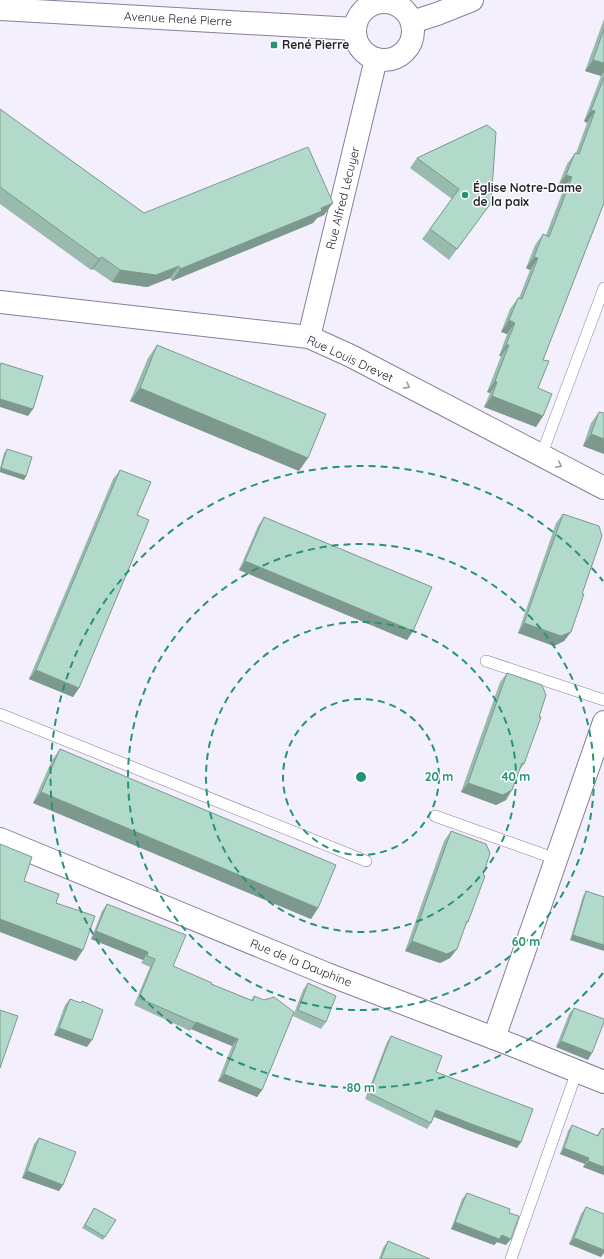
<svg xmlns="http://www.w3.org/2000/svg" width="604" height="1259" font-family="Quicksand,sans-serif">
	<rect width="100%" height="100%" fill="#f3effd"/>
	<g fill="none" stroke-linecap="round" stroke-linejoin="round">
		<g stroke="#887e9d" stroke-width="12">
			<g id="service">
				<polyline points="541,456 604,288"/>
				<polyline points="486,661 604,700"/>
				<polyline points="0,714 366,861"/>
				<polyline points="435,816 556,859"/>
				<polyline points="511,1259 577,1071"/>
			</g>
		</g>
		<g stroke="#887e9d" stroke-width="24">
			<g id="minor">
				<circle cx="384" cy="31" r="29"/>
				<polyline points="0,9 355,29"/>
				<polyline points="412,22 437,14 472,0"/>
				<polyline points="0,302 309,337 351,356 604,488"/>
				<polyline points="309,337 376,59"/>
				<polyline points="0,839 327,974 517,1047 604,1082"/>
				<polyline points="494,1038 604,722"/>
			</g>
		</g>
		<use href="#service" stroke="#fff" stroke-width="11"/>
		<use href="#minor" stroke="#fff" stroke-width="22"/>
	</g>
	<g fill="#99bbae">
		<polygon points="604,19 604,203 543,360 538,388 543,416 536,427 484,407 490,393 487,392 501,356 499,356 507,334 501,332 510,309 518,298 519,298 530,270 526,268 535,245 543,234 546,235 564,188 558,186 567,164 575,153 576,153 587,123 584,121 601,76 585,71"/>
		<polygon points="0,109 144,213 324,215 317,218 313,223 172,281 170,278 147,287 112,282 93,269 91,270 0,204"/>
		<polygon points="487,125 483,214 449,260 422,239 452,199 410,168 417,158"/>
		<polygon points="157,345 299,471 130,401 148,358"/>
		<polygon points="599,412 604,454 583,446 591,423"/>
		<polygon points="7,449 26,476 24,480 0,472 0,468 4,453"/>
		<polygon points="120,470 137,515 79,688 73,697 29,679 113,479"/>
		<polygon points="563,514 582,594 571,632 564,641 554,646 518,633 556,523"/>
		<polygon points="264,517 413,631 407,640 239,570 258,526"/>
		<polygon points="507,673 539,717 524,764 519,771 506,800 496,805 461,792 500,682"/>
		<polygon points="60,749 318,908 311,919 33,803 52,760"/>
		<polygon points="451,831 483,875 468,922 464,928 457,949 450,958 440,963 405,951 444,841"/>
		<polygon points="586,891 604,897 570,940 583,896"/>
		<polygon points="107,904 173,966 211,984 251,1000 254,996 262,1090 257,1097 218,1081 232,1046 191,1029 190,1031 134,1005 150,967 141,963 143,960 91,939 102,911"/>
		<polygon points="308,983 326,1022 321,1029 293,1016 303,990"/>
		<polygon points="70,999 81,1003 87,1047 54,1035 65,1005"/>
		<polygon points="574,1008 588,1060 556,1047 569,1014"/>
		<polygon points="391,1036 521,1142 517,1148 470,1131 434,1117 431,1123 427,1129 365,1099 387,1042"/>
		<polygon points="572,1125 597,1135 602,1128 604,1129 604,1175 583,1167 585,1164 560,1154 568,1131"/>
		<polygon points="39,1138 63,1185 59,1191 22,1178 34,1144"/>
		<polygon points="467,1193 509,1213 506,1245 497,1242 494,1245 451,1229 462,1199"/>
		<polygon points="586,1207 601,1257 569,1244 581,1214"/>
		<polygon points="94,1208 116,1220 103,1240 82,1228"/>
		<polygon points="388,1241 430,1259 379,1259 383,1248"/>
	</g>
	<g fill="#7d998d">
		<polygon points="593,60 604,63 604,72 601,76 585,71"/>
		<polygon points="591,110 595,111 587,123 584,121"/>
		<polygon points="566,175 572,177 564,188 558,186"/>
		<polygon points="333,203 324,215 317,218 313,223 172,281 180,269"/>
		<polygon points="102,257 93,269 91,270 99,259"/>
		<polygon points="534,257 538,258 530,270 526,268"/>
		<polygon points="179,266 170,278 147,287 112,282 120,270"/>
		<polygon points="509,320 515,323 507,334 501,332"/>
		<polygon points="506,345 509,345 501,356 499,356"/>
		<polygon points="495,381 497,382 490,393 487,392"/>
		<polygon points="140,388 308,458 299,471 130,401"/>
		<polygon points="492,396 543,416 536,427 484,407"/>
		<polygon points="0,399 33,409 28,416 0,407"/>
		<polygon points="591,434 604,439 604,454 583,446"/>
		<polygon points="1,468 26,476 24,480 0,472 0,470"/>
		<polygon points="245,561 413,631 407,640 239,570"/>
		<polygon points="524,623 571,632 564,641 554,646 518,633"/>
		<polygon points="36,670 79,688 73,697 29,679"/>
		<polygon points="468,783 512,790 506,800 496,805 461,792"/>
		<polygon points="41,792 318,908 311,919 33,803"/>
		<polygon points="0,919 83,950 76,961 0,932"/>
		<polygon points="96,931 148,952 143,960 91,939"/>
		<polygon points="573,935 604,945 604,951 570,940"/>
		<polygon points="412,941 457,949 450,958 440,963 405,951"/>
		<polygon points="196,1022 238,1039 232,1046 191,1029"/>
		<polygon points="59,1028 92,1040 87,1047 54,1035"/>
		<polygon points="561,1041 592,1053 588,1060 556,1047"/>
		<polygon points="224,1074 262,1090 257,1097 218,1081"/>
		<polygon points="436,1110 521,1142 517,1148 470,1131 432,1116"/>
		<polygon points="564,1148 589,1158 585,1164 560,1154"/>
		<polygon points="588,1161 604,1167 604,1175 583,1167"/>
		<polygon points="27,1171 63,1185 59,1191 22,1178"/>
		<polygon points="455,1222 502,1235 511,1239 506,1245 497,1242 494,1245 451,1229"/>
		<polygon points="574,1238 604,1250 604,1253 601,1257 569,1244"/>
	</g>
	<g fill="#b2daca" stroke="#7d998d">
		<polygon points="604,29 604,63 593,60"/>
		<polygon points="604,78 604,203 543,360 549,361 538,388 552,394 543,416 492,396 497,382 495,381 509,345 506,345 515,323 509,320 518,298 522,299 538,258 534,257 543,234 549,237 572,177 566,175 575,153 579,154 595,111 591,110"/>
		<polygon points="0,109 144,213 308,147 333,203 321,208 322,211 180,269 179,266 156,275 120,270 102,257 99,259 0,187"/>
		<polygon points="487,125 496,132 491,203 457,249 430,229 459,189 417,158"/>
		<polygon points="157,345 326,414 308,458 140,388"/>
		<polygon points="1,363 43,376 33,409 0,399 0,366"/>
		<polygon points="599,412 604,413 604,439 591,434"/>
		<polygon points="7,449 32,457 26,476 1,468"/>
		<polygon points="120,470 151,482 137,515 149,520 79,688 36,670"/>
		<polygon points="563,514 599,526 602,536 582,594 584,594 571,632 561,636 524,623"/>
		<polygon points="264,517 432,587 413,631 245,561"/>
		<polygon points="507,673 542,685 546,695 539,717 541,717 524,764 522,763 512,790 503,795 468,783"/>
		<polygon points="60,749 336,865 318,908 41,792"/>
		<polygon points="451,831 486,844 490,853 483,875 485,876 468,922 467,921 457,949 447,954 412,941"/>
		<polygon points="0,844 32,857 24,881 59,894 56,903 95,916 83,950 0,919"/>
		<polygon points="586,891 604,897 604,945 573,935"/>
		<polygon points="107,904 186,935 173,966 212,983 211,984 253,1001 254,996 264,1000 274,997 294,1012 262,1090 224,1074 238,1039 196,1022 196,1023 139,998 155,959 147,956 148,952 96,931"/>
		<polygon points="308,983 336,996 326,1022 298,1010"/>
		<polygon points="70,999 81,1003 82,1001 103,1010 92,1040 59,1028"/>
		<polygon points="574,1008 604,1019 604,1022 592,1053 561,1041"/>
		<polygon points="0,1010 18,1016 0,1068"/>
		<polygon points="391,1036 442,1056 436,1072 533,1109 521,1142 474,1125 436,1110 431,1123 369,1093"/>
		<polygon points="572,1125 598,1136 602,1128 604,1129 604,1167 588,1161 589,1158 564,1148"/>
		<polygon points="39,1138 76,1152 63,1185 27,1171"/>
		<polygon points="467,1193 510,1209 509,1213 519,1216 511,1239 502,1235 499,1239 455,1222"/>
		<polygon points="586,1207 604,1214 604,1250 574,1238"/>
		<polygon points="94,1208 116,1220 105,1237 85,1225"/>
		<polygon points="388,1241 430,1259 381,1259"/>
	</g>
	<defs><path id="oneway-chevron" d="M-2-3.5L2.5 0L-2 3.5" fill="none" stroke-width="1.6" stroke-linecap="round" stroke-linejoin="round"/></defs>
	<g stroke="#9d9ca1">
		<use href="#oneway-chevron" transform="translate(407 386) rotate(28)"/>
		<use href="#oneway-chevron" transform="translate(559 465) rotate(27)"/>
	</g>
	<g fill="none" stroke="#259374" stroke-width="2" stroke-dasharray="7 5">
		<circle cx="361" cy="777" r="78"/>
		<circle cx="361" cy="777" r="155"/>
		<circle cx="361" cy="777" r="233"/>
		<path d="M603 973A311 311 0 1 1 603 581"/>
	</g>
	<g fill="#259374" stroke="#fff" stroke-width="1.5">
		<rect x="270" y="41" width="8" height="8" rx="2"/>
		<circle cx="465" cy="195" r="4"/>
	</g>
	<g text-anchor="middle" stroke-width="3" stroke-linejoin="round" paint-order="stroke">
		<g font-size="12" fill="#26222f" stroke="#fff">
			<text transform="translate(178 19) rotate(3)" y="4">Avenue René Pierre</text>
			<text transform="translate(343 198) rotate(-76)" y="4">Rue Alfred Lécuyer</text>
			<text transform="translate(350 359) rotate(25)" y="4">Rue Louis Drevet</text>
			<text transform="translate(301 963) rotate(22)" y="4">Rue de la Dauphine</text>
		</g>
		<g font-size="12" font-weight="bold" fill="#26222f" stroke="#fff" text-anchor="start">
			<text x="282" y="49">René Pierre</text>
			<text x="473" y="192">Église Notre-Dame<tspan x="473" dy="14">de la paix</tspan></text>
		</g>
	</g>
	<circle cx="361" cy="777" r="6" fill="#259374" stroke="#fff" stroke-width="2"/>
	<g font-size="12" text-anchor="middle" font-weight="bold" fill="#259374" stroke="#fff" stroke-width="3" stroke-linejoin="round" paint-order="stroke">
		<text x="439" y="781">20 m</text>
		<text x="516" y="781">40 m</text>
		<text x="526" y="946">60 m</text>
		<text x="361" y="1092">80 m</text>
	</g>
</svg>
